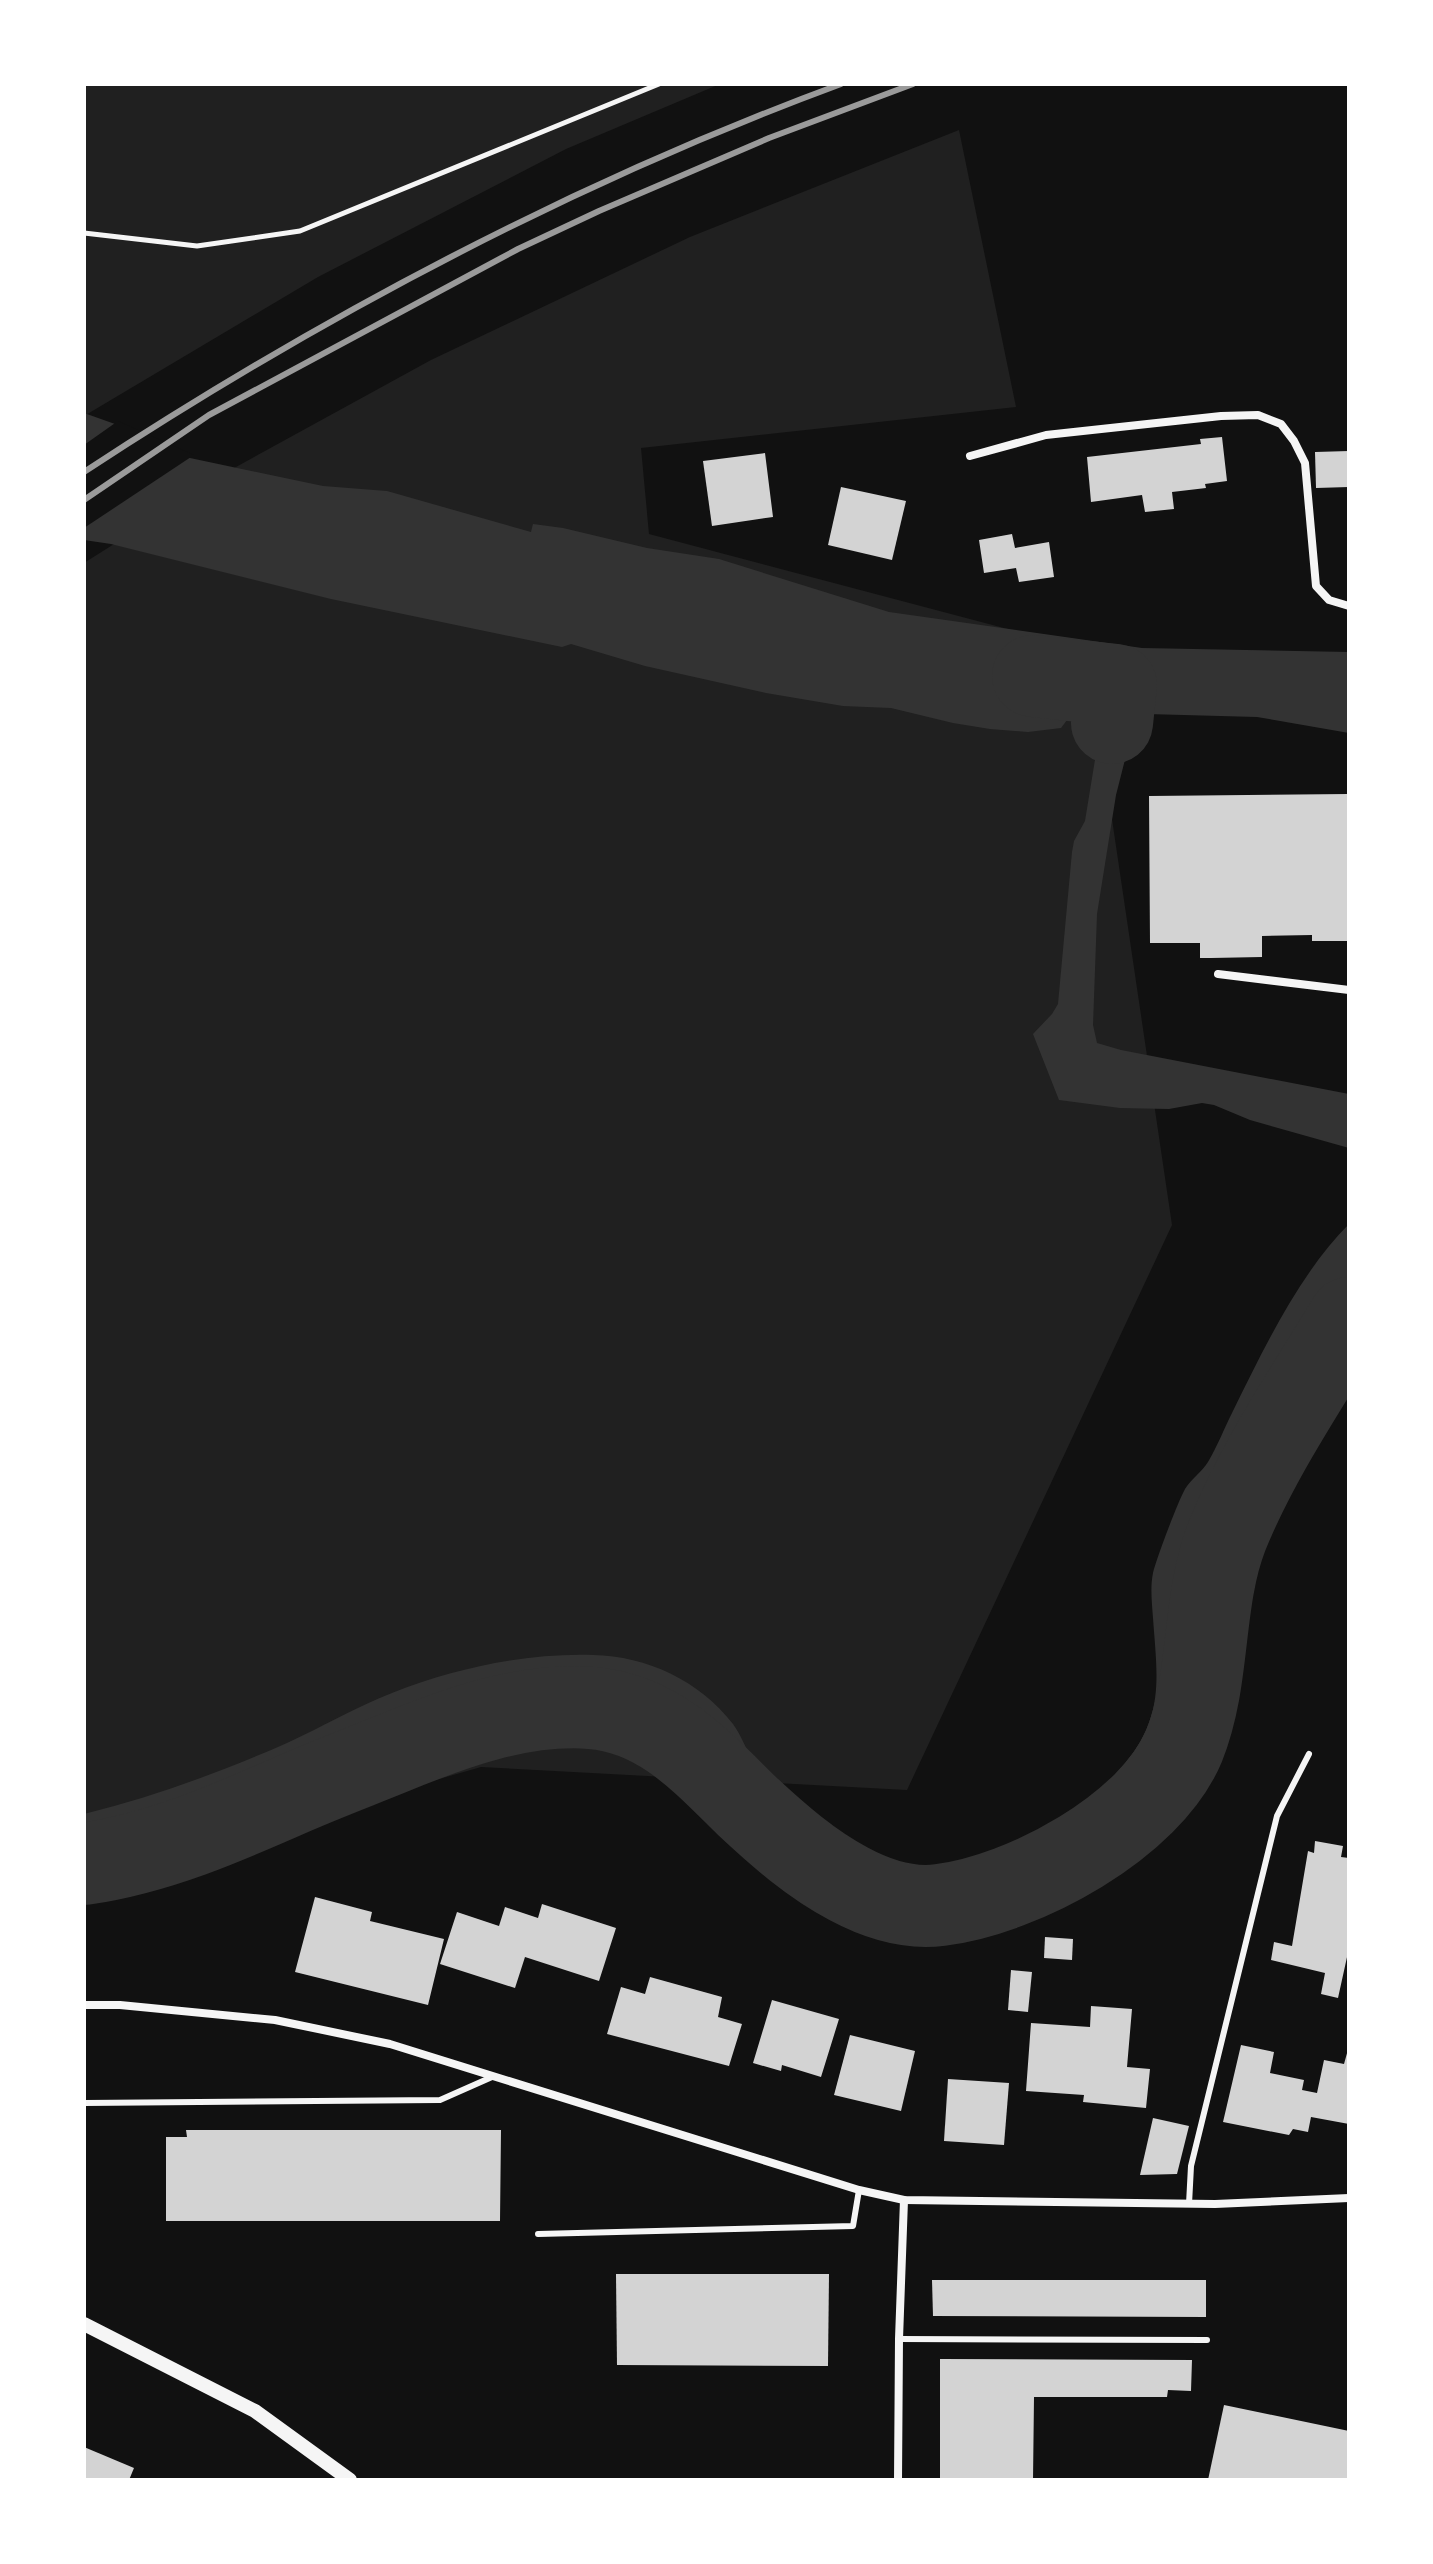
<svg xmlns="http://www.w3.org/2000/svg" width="1433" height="2564" font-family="Roboto,sans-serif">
	<rect width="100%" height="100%" fill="#111"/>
	<g fill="#202020">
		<polygon points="84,84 720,84 566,149 318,277 84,416"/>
		<polygon points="959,130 1016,407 641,448 649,534 1087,650 1172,1225 907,1790 481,1767 84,1881 84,563 236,467 431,360 690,237"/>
	</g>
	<g fill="#333">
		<polygon points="84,413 115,424 190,458 323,486 387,491 531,532 533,524 563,528 647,548 719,559 889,612 1142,648 1349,652 1349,733 1257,717 1073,712 1061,728 1028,732 990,729 953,723 891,708 843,706 766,693 645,666 571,644 562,647 331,599 111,544 84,540"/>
		<polygon points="1101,723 1124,724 1130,740 1116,795 1097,914 1093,1025 1097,1043 1121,1050 1349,1094 1349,1148 1250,1120 1214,1105 1202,1103 1169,1109 1120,1108 1059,1100 1033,1034 1052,1014 1058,1004 1072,852 1074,841 1085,821"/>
		<path d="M1349 1224C1349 1250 1353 1289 1349 1314 1346 1332 1328 1354 1318 1370 1286 1424 1250 1478 1227 1537 1201 1602 1209 1676 1185 1741 1152 1832 978 1928 884 1899 830 1883 782 1841 743 1802 699 1757 652 1709 584 1708 516 1707 453 1729 391 1754 360 1766 329 1778 298 1791 228 1821 160 1853 84 1864V1814C153 1797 221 1772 287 1743 322 1727 356 1707 392 1693 455 1668 525 1653 593 1655 647 1656 700 1681 733 1724 742 1736 746 1751 755 1763 765 1776 784 1785 796 1797 878 1870 947 1895 1045 1832 1075 1812 1104 1790 1126 1762 1165 1714 1157 1675 1153 1618 1152 1604 1150 1587 1153 1573 1157 1557 1177 1504 1185 1489 1191 1479 1202 1472 1208 1462 1217 1447 1224 1429 1232 1413 1263 1350 1299 1274 1349 1224Z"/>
	</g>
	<polygon fill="#111" points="118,421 194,455 84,528 84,445"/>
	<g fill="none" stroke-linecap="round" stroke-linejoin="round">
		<g stroke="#333" stroke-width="82">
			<polyline points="1033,676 1116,685 1112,723"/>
			<path d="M84 1864C159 1853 227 1823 295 1793 327 1779 359 1767 391 1754 454 1728 522 1703 591 1708 659 1713 702 1762 747 1806 778 1835 811 1864 849 1884 877 1899 909 1909 940 1905 1023 1895 1151 1826 1184 1746 1211 1679 1201 1603 1227 1536 1258 1459 1307 1388 1349 1318"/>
		</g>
	</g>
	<g fill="#d3d3d3">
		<polygon points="1222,437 1227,481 1205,484 1206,488 1172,492 1174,509 1145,512 1142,495 1091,502 1087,457 1201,444 1200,439"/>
		<polygon points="1349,451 1349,487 1316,488 1315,452"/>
		<polygon points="765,453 773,517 712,526 703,461"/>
		<polygon points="841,487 906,501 892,560 828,545"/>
		<polygon points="1012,534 1015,548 1049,542 1054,577 1019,582 1016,568 984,573 979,540"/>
		<polygon points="1349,794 1349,941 1312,941 1312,935 1262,936 1262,957 1211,958 1200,958 1200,943 1150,943 1149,796"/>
		<polygon points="1315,1841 1343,1846 1341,1857 1349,1858 1349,1948 1338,1998 1321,1994 1325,1973 1271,1960 1274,1942 1292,1946 1308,1851 1314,1853"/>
		<polygon points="315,1897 372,1912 370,1921 444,1939 428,2005 295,1972"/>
		<polygon points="542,1904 616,1928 599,1981 525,1957 515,1988 440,1964 457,1912 499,1926 505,1907 538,1918"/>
		<polygon points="1045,1937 1073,1939 1072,1960 1044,1958"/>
		<polygon points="1011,1970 1032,1972 1028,2012 1008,2010"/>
		<polygon points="650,1977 722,1997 718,2017 742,2024 729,2066 607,2034 621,1987 645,1994"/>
		<polygon points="772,2000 839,2019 821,2077 782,2065 781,2071 753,2063"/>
		<polygon points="1091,2006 1132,2009 1127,2067 1150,2069 1146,2108 1083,2102 1084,2095 1026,2091 1031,2023 1090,2027"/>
		<polygon points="850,2035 915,2051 901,2111 834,2095"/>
		<polygon points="1241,2045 1274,2052 1270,2073 1304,2080 1302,2090 1317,2093 1324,2060 1344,2064 1349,2046 1349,2124 1311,2117 1308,2132 1293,2129 1289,2135 1223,2122"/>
		<polygon points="948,2079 1009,2083 1004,2145 944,2141"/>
		<polygon points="1153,2118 1189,2126 1177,2174 1140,2175"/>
		<polygon points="186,2130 501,2130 500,2221 166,2221 166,2137 187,2137"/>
		<polygon points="616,2274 829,2274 828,2366 617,2365"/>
		<polygon points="932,2280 1206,2280 1206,2317 933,2316"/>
		<polygon points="940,2359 1192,2360 1191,2391 1168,2390 1167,2397 1034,2397 1033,2480 940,2480"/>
		<polygon points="1224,2405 1349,2431 1349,2480 1208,2480"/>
		<polygon points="84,2447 134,2468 129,2480 84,2480"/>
	</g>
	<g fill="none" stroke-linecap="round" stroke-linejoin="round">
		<polyline stroke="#f5f5f5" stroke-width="5" points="84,233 197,246 300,231 659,84"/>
		<g stroke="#f5f5f5" stroke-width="6">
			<polyline points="84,2103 440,2100 492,2077"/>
			<polyline points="1189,2204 1191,2166 1277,1816 1309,1754"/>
			<polyline points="538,2234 853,2226 859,2190"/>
			<polyline points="899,2339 1207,2340"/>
		</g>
		<g stroke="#f5f5f5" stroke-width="8">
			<polyline points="970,456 1046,435 1221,416 1258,415 1281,424 1294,441 1305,463 1316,586 1329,600 1349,606"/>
			<polyline points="1218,974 1349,990"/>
			<polyline points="84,2005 120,2005 275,2020 390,2044 859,2190 904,2200 1215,2204 1349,2198"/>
			<polyline points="898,2480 899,2339 904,2200"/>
		</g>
		<polyline stroke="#f5f5f5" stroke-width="14" points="84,2324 255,2411 350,2480"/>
		<g stroke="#9a9a9a" stroke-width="6">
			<path d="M84 472C322 316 573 183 841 84"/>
			<polyline points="84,500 209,415 518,249 599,211 769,138 913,84"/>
		</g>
	</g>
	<rect width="1433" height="2564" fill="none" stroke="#ffffff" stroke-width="172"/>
</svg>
